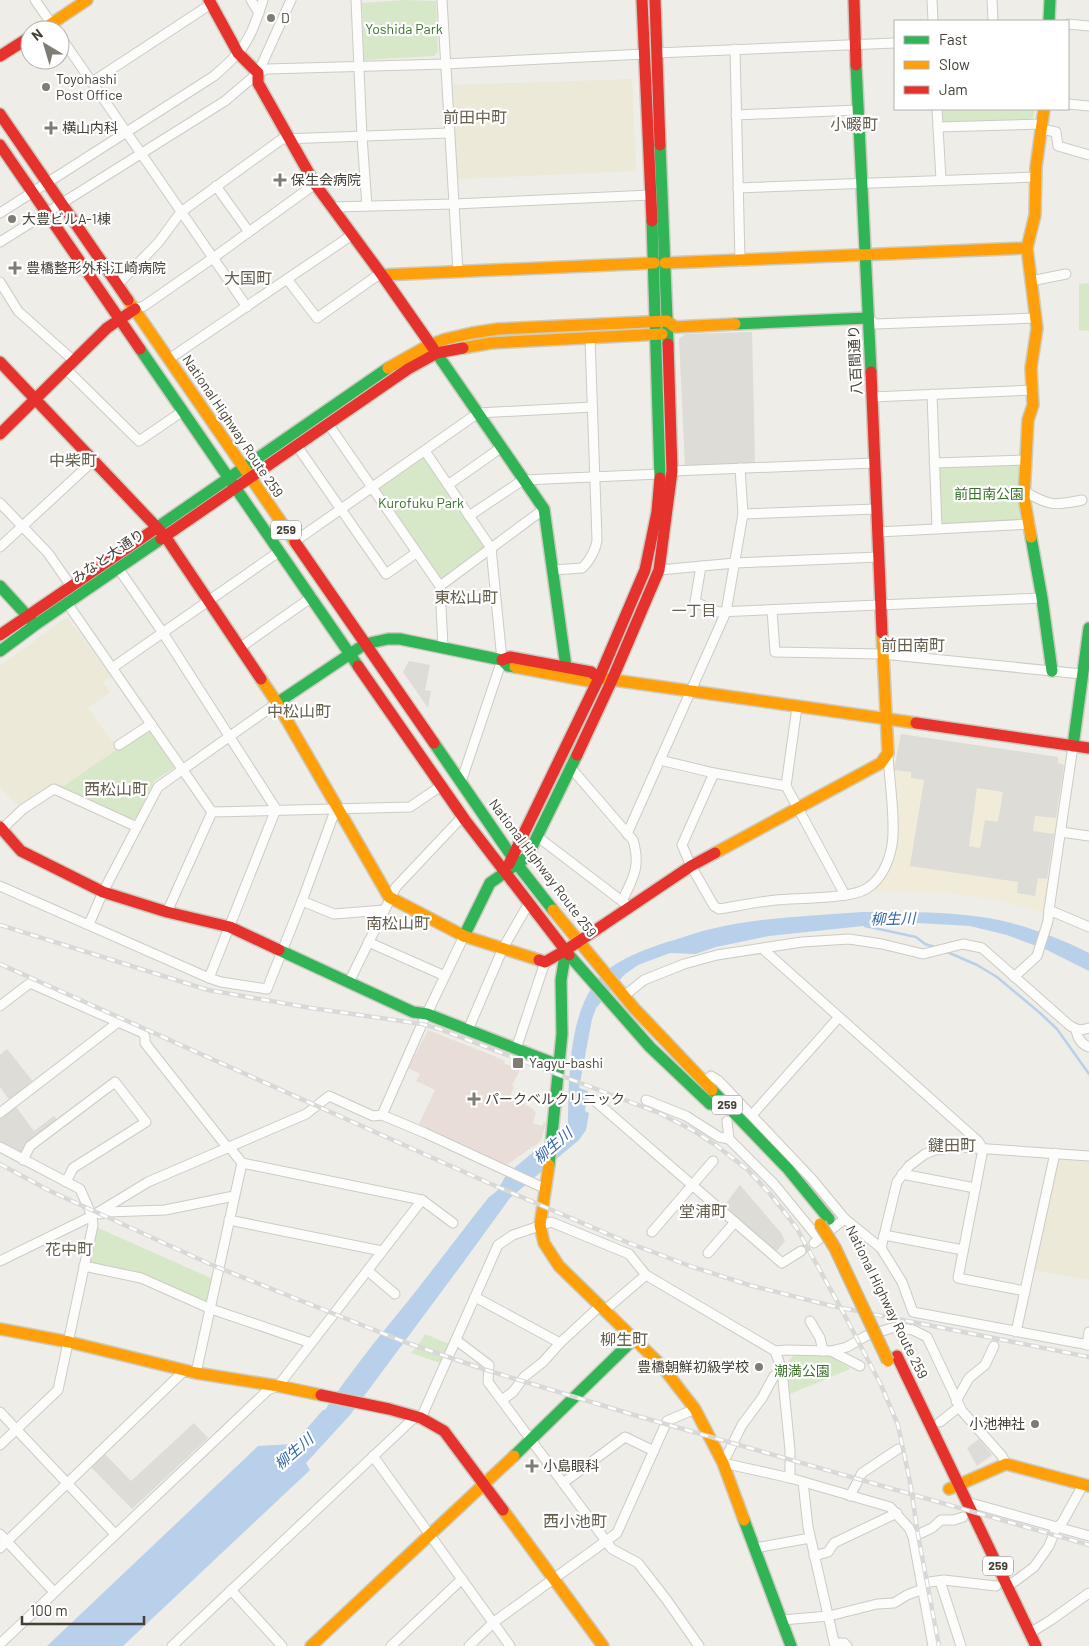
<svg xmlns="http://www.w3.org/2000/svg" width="1089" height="1646" font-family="Barlow,'Noto Sans JP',sans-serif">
	<rect width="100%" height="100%" fill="#eeede7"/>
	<polygon fill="#f1ebda" points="899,734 1064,758 1066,761 1044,913 1025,907 985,898 949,893 872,891 887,876 893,864 898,842 892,764 895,761 893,738"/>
	<g fill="#ece9d9">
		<polygon points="632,79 636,171 457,179 453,85"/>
		<polygon points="67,617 112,677 103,682 110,692 88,708 111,741 113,740 119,748 61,788 51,785 20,807 0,787 0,666"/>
		<polygon points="1057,1158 1089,1160 1089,1280 1033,1270"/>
	</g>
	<polygon fill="#e9ded7" points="428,1030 489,1054 505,1061 504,1063 520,1070 512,1085 514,1087 510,1096 533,1109 536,1113 533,1123 542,1126 544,1122 546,1123 541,1141 505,1166 419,1124 435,1090 416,1081 420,1074 408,1068"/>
	<g fill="#d7e8c8">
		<polygon points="404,0 436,1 438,52 434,56 364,60 362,3"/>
		<polygon points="940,109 1035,109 1034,115 1032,119 944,122 940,119"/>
		<polygon points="1089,283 1089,331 1079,330 1079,284"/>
		<polygon points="423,458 426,458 485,545 484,549 441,580 438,579 378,489"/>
		<polygon points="1018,465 1020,467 1023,519 1020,522 944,525 940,521 938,470 942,467"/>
		<polygon points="145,730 151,731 174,763 174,768 154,781 136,818 132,819 61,788"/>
		<polygon points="96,1227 213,1279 208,1301 204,1303 88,1263"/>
		<polygon points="425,1334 449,1344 440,1363 411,1353 423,1338"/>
		<polygon points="795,1354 833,1355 850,1369 790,1394 785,1365"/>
	</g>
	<g fill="#dddcd7" fill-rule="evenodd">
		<polygon points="752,332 755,464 687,467 685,466 679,339 685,334"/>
		<polygon points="409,661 430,665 425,690 431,691 428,708 403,672"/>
		<path d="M901 734 1058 757V763L1064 765 1056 818 1035 816 1033 831 1054 834 1047 879 1038 878 1035 896 1017 893 1018 882 910 866 924 780 911 778V772L894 770ZM977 788 1003 792 998 822 985 820 980 848 969 846Z"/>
		<polygon points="7,1049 35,1084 11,1102 0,1087 0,1055"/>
		<polygon points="14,1104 34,1131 54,1116 58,1121 22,1155 0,1143 0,1115"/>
		<polygon points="740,1185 781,1233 785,1241 776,1252 723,1207"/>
		<polygon points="194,1423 208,1438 132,1509 89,1465 103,1452 131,1481"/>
		<polygon points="979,1439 992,1455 977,1466 967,1448"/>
	</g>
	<path fill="#b9d0ea" d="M862 912C907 912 955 911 999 920 1030 927 1061 939 1089 953V971L1047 950 1007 935 970 926 901 922 769 936 716 947 695 954 670 953 638 965 624 975 596 1008 592 1019 579 1088 588 1091 585 1111 589 1113 586 1130 579 1140 510 1198 465 1260 350 1415 306 1463 310 1470 123 1646H47L258 1446 293 1444 323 1410H325C349 1374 376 1340 404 1306 433 1270 460 1233 489 1197L497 1191 506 1175 568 1123C569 1078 568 1012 600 977 617 959 644 950 667 942 682 938 696 932 711 929 760 917 812 916 862 912Z"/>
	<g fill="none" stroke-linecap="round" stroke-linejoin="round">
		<g stroke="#b9d0ea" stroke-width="2.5">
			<polyline points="865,926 916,937 925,944 935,947"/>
			<polyline points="945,951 977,965 997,977 1040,1013 1057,1029 1089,1074"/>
		</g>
		<polyline stroke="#cccac3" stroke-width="9" stroke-dasharray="9 4.5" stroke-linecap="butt" points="801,1251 814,1243"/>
		<g stroke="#cccbc5" stroke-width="11">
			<g id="street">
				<polyline points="35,0 56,30"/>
				<polyline points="251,0 259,13"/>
				<polyline points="356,0 362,137 367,206"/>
				<polyline points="442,0 458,272"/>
				<polyline points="932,0 933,21"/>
				<polyline points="992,0 993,21"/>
				<polyline points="1068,24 1089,26"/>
				<polyline points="60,36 247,307"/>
				<polyline points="735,49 740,261"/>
				<polyline points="656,53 895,43"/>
				<polyline points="258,73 267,69 445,64 645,54"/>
				<polyline points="92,82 211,4"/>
				<polyline points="1068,104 1089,106"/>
				<polyline points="937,109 941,180"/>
				<polyline points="736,115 858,110"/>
				<polyline points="938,127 1042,124"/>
				<polyline points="1041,129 1056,132 1058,146 1089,155"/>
				<polyline points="216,186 249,232"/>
				<polyline points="738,188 1035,177"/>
				<polyline points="331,207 454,204 651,195"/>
				<path d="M0 213 214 76C222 69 230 62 237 54 251 39 257 18 263 0"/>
				<polyline points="0,242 225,101 258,73 291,0"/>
				<polyline points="287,279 317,318 381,273"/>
				<polyline points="1031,281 1066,274"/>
				<polyline points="0,282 18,311 74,361"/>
				<polyline points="118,284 158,243 181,212 282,139 449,133"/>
				<polyline points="135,309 144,306 213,258 315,184"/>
				<polyline points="868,318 875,324 1036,318"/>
				<polyline points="169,359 352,235"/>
				<polyline points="66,369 139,441 183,411"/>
				<polyline points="932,394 937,529"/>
				<polyline points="872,397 1033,390"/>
				<polyline points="329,425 440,586 443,647"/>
				<polyline points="297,446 386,574 416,553"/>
				<polyline points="425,451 491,548 502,660 461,782"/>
				<polyline points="934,463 1025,460"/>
				<polyline points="672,471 874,463"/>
				<polyline points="448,485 502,447"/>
				<path d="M1024 491C1049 506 1054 506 1082 500"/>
				<polyline points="0,503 48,553 71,586"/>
				<polyline points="743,514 876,509"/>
				<polyline points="469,516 523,480 660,474"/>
				<polyline points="878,532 1030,524"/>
				<polyline points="294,542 478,413 592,407"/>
				<polyline points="0,547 93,461"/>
				<polyline points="701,566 695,602 718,612 1042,598"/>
				<polyline points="118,568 163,633 276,809 209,978"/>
				<path d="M553 570 582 568C589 562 596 549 597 540L590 338"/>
				<polyline points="659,570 735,563 879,557"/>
				<polyline points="440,586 544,509"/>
				<polyline points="67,603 212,812"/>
				<polyline points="772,610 775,652 882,654 1082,674"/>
				<polyline points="241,647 312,597"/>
				<polyline points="112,668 280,551"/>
				<polyline points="797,707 786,786 845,895"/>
				<polyline points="119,745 151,724"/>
				<polyline points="1073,746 1049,910 1089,927"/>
				<polyline points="660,760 714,773 786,786"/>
				<path d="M571 768 633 840C641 867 633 878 622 901"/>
				<path d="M714 773 682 845 691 866 714 906 719 909C738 906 757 902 776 900 797 898 849 899 866 889 881 880 889 862 892 845 896 820 889 780 888 754"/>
				<polyline points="0,831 23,809 54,789 137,827"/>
				<polyline points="1061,832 1089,836"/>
				<polyline points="627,834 726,612 743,514 740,468"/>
				<polyline points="538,837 627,905"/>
				<polyline points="0,886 209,978 221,982 267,989 302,901 336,808"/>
				<polyline points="302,901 334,914 384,910"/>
				<polyline points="167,912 212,812 410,807 441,786"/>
				<polyline points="89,924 103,892 158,787 277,703"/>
				<polyline points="368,942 445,976"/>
				<polyline points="763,949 978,1141 983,1149 958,1278 1025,1291"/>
				<polyline points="1014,977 1037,956 1048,921 1049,910"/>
				<polyline points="349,982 396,887 463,816"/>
				<path d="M624 996 644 980 684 964 717 955 802 942 849 939 882 944 923 954 963 944 982 948 1069 1025C1077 1030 1081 1031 1089 1028"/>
				<polyline points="0,1006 30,983 143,1033 145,1037 145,1043 227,1147 231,1149 242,1163 422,1200 278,1386 268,1390 0,1644"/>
				<path d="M1076 1029C1077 1037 1081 1044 1089 1047"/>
				<polyline points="468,1030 503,948 529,903"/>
				<polyline points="516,1049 545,962"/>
				<polyline points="704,1082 711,1076 719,1081 812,1179 845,1219 881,1248 902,1282 913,1312 1089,1345"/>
				<polyline points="593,1099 782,1263 801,1251"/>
				<polyline points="646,1100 686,1116 719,1137 729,1139"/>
				<polyline points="0,1113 117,1023"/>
				<polyline points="382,1115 422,1024 464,936"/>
				<polyline points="752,1115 839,1017"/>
				<polyline points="727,1121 729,1139 774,1184 819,1239"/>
				<polyline points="0,1147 80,1189 92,1216 93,1225 58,1390 0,1445"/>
				<polyline points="23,1160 30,1146 115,1082 146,1122 73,1168 66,1182"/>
				<polyline points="902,1174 975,1188"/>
				<polyline points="422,1200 453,1223"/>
				<polyline points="100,1214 107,1212 165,1210 234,1196"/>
				<polyline points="229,1220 382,1251"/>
				<polyline points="652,1232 713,1161"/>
				<polyline points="884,1235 963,1250"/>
				<polyline points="814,1243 845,1219"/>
				<polyline points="881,1248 897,1182 909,1166 925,1154 935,1150 959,1147 1089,1156"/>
				<polyline points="708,1253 735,1222"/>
				<polyline points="0,1261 92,1216 148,1182 306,1114 329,1096 373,1116 382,1115 425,1133 546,1189"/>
				<polyline points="84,1266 141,1278 211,1309 311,1343"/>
				<polyline points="368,1271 395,1294"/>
				<polyline points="475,1297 560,1343"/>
				<polyline points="605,1310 646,1275"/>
				<polyline points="810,1321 820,1338 823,1351"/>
				<polyline points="1016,1332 1055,1153"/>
				<polyline points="456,1340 489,1365 488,1382 612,1549 638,1563 666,1599 699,1646"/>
				<polyline points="1087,1345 1089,1332"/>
				<polyline points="775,1351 782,1370 774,1376 762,1398 742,1425 723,1463 790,1478 890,1507 909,1528 913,1537 933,1646"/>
				<polyline points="831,1351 860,1366"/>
				<polyline points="782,1370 790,1450 790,1478"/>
				<polyline points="196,1373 242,1163"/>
				<polyline points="502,1400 513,1392 524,1377 543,1362 560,1343 600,1306"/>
				<polyline points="956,1401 969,1378 985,1365 994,1346"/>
				<polyline points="0,1412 115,1534"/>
				<polyline points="421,1418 498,1245 513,1235 551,1222 629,1254 646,1275 775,1351 787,1350 831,1351 847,1347 866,1336 895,1327 913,1330 927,1337 962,1411 1002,1456 1006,1464"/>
				<polyline points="940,1422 959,1407"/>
				<polyline points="373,1456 510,1646"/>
				<polyline points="803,1482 808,1527 835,1646"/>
				<polyline points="563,1483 625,1437 654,1451"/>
				<polyline points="850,1496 862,1473 898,1449"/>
				<polyline points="967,1502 1089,1536"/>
				<polyline points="0,1534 54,1592"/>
				<polyline points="913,1537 932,1528 941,1520 954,1520 963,1517"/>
				<polyline points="0,1548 185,1370"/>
				<polyline points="755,1548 810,1538"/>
				<polyline points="814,1556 828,1552 834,1543 897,1513"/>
				<polyline points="940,1581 961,1646"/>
				<polyline points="922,1583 944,1580 996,1586"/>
				<polyline points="1006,1584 1014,1582 1034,1567 1049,1546 1056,1528 1062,1523 1083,1485"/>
				<polyline points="231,1590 282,1646"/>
				<polyline points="782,1620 829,1616 877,1604 894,1603 907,1595 923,1589"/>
				<polyline points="1030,1633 1051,1620 1089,1593"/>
				<polyline points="835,1643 844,1643 847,1646"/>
				<polyline points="172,1646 416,1416"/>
				<polyline points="391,1646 462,1579"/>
				<polyline points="469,1646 494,1622 617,1533 667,1421 695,1409"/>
			</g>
		</g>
		<g stroke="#cccbbf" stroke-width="14">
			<g id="fast">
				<polyline points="1049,21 1050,0"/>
				<polyline points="856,65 871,372"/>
				<polyline points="660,145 668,344"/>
				<polyline points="652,221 660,478"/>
				<polyline points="735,324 868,318"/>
				<polyline points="433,348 544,509 566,667"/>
				<polyline points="140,349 358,666"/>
				<polyline points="155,529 388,368"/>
				<polyline points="1031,537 1042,598 1052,671"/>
				<polyline points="0,586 32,621"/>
				<polyline points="0,651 35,625 161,539"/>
				<polyline points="277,703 365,644 388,639 400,639 502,660 508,666 515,667"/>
				<polyline points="434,743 517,864 553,910"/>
				<polyline points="1073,746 1089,628"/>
				<polyline points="464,936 490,883 527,857 577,755"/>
				<polyline points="279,950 413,1012 427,1014 558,1065"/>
				<polyline points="569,955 650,1047 710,1104"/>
				<polyline points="712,1090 788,1169 829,1219"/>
				<polyline points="549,1165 562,1034 561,980 566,950"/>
				<polyline points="514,1456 635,1338"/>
				<polyline points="744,1520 791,1646"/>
			</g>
		</g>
		<g stroke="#cccbbf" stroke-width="14">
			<g id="slow">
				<polyline points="42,30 87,0"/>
				<polyline points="665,263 1027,248"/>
				<polyline points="382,275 654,263"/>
				<polyline points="128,300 295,542"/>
				<polyline points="463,348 491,343 662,334"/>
				<polyline points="388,368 429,345 446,339 472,333 498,329 667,321 675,327 735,324"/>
				<polyline points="1031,537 1024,497 1028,420 1033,405 1031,368 1037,328 1027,248 1035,215 1036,167 1044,109"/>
				<polyline points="515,667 589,681 599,678 916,723"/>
				<polyline points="261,679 277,703 389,897 464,936 539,960"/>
				<polyline points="715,853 881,763 888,753 882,633"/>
				<polyline points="553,910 634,1008 712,1090"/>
				<polyline points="549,1165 540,1225 544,1243 559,1266 661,1365 695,1409 723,1463 744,1520"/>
				<polyline points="0,1329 69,1342 196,1373 278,1386 321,1395"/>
				<polyline points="949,1489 1006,1464 1089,1486"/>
				<polyline points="503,1510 603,1646"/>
				<polyline points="311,1646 514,1456"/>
			</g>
		</g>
		<g stroke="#cccbbf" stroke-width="14">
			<g id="jam">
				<polyline points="209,0 238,53 258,73 258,83 315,184 382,275 433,348"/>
				<polyline points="642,0 652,221"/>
				<polyline points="655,0 660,145"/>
				<polyline points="854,0 856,65"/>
				<polyline points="0,56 30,37"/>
				<polyline points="0,114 128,300"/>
				<polyline points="0,145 140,349"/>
				<polyline points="0,362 165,536 261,679"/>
				<polyline points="871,372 882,633"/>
				<polyline points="0,434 107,328 135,309"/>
				<polyline points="161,539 408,369 437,353 463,348"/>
				<polyline points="295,542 434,743"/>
				<polyline points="0,635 155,529"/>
				<polyline points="502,660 510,657 591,672 599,678"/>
				<polyline points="358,666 465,820 569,955"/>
				<polyline points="916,723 1089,748"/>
				<polyline points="577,755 612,680 659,570 672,471 668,344"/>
				<polyline points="0,827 21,851 103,892 167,912 230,927 279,950"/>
				<polyline points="509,864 599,678 645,570 657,512 660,478"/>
				<polyline points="539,960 545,962 566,950 691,866 715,853"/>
				<polyline points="897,1356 1036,1646"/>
				<polyline points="321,1395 389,1409 421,1418 444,1431 503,1510"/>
			</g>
		</g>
		<use href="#street" stroke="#fcfcfb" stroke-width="9"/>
		<use href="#fast" stroke="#30b455" stroke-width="11"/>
		<use href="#slow" stroke="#ff9f0a" stroke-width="11"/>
		<use href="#jam" stroke="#e5322d" stroke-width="11"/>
		<g stroke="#d8d8d7" stroke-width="4.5">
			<g id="rail">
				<polyline points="0,925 208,990 311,1008 422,1024 439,1029 659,1113 694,1131 717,1146 748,1170 771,1195 796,1227 843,1312 881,1385 898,1425 910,1482 918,1535 939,1646"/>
				<polyline points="0,964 491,1184 629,1243 690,1266 749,1285 832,1306 1089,1357"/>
				<polyline points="0,1164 50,1191 212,1265 402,1341 483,1369 634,1415 1089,1545"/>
			</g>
		</g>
		<use href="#rail" stroke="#fff" stroke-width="2.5" stroke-dasharray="8" stroke-linecap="butt"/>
		<g stroke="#c5bda3" stroke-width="14" stroke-linecap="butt">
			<polyline id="slow-bridge" points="820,1224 835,1248 888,1361"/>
		</g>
		<use href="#slow-bridge" stroke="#ff9f0a" stroke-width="11"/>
	</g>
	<g fill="#7f7c73" stroke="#fff" stroke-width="2">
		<circle cx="271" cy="18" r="5"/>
		<circle cx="46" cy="87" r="5"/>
		<path d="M48.5 120.5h5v5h5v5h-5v5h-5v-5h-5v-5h5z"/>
		<path d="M277.5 172.5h5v5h5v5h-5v5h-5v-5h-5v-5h5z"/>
		<circle cx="12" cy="219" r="5"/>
		<path d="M12.5 260.5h5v5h5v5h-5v5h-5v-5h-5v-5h5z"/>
		<rect x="512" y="1057" width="12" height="12" rx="2.5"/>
		<path d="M471.5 1091.5h5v5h5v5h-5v5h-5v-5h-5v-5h5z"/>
		<circle cx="759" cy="1367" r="5"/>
		<circle cx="1035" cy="1424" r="5"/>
		<path d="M529.5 1458.5h5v5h5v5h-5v5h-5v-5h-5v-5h5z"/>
	</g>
	<g text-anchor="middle" stroke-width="4.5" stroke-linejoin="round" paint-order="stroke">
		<g fill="#fff" stroke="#7b7971" stroke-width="1">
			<rect x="271" y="520.5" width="30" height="19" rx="4"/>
			<rect x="712" y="1095.5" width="30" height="19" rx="4"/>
			<rect x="983" y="1556.5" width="30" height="19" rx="4"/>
		</g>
		<g font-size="12" font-weight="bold" fill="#433f34">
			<text x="286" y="534">259</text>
			<text x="727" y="1109">259</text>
			<text x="998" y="1570">259</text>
		</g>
		<g font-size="14" fill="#433f34" stroke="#fff" text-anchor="start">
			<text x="281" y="23">D</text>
			<text x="56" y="84">Toyohashi<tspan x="56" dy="16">Post Office</tspan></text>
			<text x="62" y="133">横山内科</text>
			<text x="291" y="185">保生会病院</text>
			<text x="22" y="224">大豊ビルA-1棟</text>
			<text x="26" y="273">豊橋整形外科江崎病院</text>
			<text x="529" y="1068">Yagyu-bashi</text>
			<text x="485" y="1104">パークベルクリニック</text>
			<text x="749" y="1372" text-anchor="end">豊橋朝鮮初級学校</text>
			<text x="1025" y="1429" text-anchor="end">小池神社</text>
			<text x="543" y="1471">小島眼科</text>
		</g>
		<g font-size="14" fill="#3c712b" stroke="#fff">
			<text x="404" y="34">Yoshida Park</text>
			<text x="989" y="499">前田南公園</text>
			<text x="421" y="508">Kurofuku Park</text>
			<text x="802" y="1376">潮満公園</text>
		</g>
		<g font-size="14" fill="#433f34" stroke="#fff">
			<text transform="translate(855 360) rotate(-93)" y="5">八百間通り</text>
			<text transform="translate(233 426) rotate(56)" y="5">National Highway Route 259</text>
			<text transform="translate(108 556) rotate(-34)" y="5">みなと大通り</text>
			<text transform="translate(543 868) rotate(53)" y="5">National Highway Route 259</text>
			<text transform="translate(887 1302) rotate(64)" y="5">National Highway Route 259</text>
		</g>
		<g font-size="15" fill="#655e4c" stroke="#fff">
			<text x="694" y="616">一丁目</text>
		</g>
		<g font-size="15" font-style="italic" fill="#3367a9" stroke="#fff">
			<text transform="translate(893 919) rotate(-1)" y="5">柳生川</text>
			<text transform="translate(553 1146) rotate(-41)" y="5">柳生川</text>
			<text transform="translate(294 1452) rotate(-41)" y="5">柳生川</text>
		</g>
		<g font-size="16" fill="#655e4c" stroke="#fff">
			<text x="475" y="123">前田中町</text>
			<text x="854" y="130">小畷町</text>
			<text x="248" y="284">大国町</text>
			<text x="73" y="466">中柴町</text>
			<text x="466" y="603">東松山町</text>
			<text x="913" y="651">前田南町</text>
			<text x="299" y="717">中松山町</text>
			<text x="116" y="795">西松山町</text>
			<text x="398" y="929">南松山町</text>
			<text x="952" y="1151">鍵田町</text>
			<text x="703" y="1217">堂浦町</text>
			<text x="69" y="1255">花中町</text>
			<text x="624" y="1345">柳生町</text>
			<text x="575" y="1527">西小池町</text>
		</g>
	</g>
	<rect x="894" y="20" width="175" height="90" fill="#ffffff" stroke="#b4b2ae"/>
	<rect x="904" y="36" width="25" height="8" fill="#30b455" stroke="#b4b2ae"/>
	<text x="939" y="45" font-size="15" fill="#433f34">Fast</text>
	<rect x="904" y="61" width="25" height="8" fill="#ff9f0a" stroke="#b4b2ae"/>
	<text x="939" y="70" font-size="15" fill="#433f34">Slow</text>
	<rect x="904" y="86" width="25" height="8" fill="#e5322d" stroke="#b4b2ae"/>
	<text x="939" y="95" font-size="15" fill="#433f34">Jam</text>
	<g transform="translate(45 45) rotate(322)"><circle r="24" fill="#ffffff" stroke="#b4b2ae"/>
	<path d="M0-4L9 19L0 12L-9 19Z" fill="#7f7c73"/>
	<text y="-8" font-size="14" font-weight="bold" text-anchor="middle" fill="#433f34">N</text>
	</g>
	<path d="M22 1616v8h122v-8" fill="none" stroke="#433f34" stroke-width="2.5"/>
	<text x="30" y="1616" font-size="15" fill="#433f34" stroke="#ffffff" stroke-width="4" paint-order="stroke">100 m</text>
</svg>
